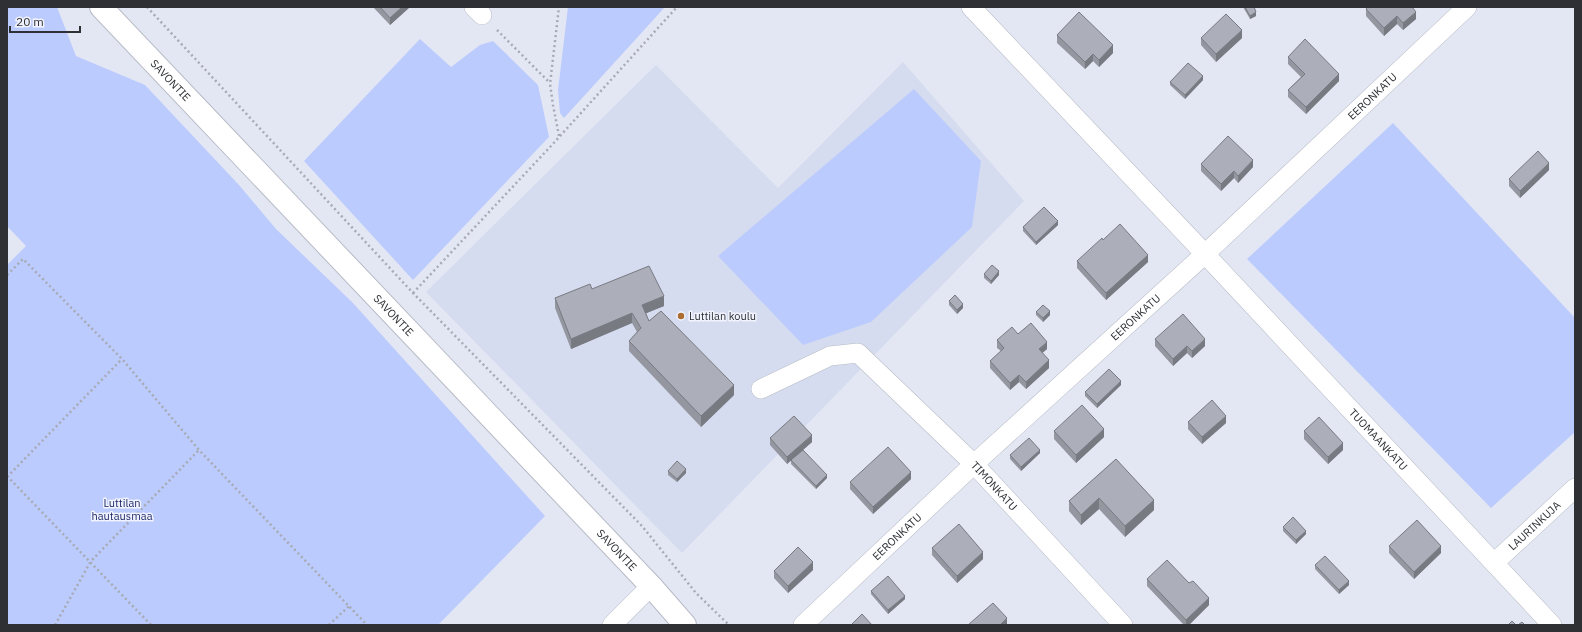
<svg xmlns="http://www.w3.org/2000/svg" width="1582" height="632" font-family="'IBM Plex Sans',sans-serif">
	<rect width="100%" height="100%" fill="#e3e7f3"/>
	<polygon fill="#d6dcef" points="903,62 1024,201 682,553 426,292 656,65 778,188"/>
	<g fill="#bccbfd">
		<polygon points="7,7 57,7 76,56 145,85 239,185 276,229 353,303 545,516 438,625 7,625 7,265 26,246 7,226"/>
		<polygon points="568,7 665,7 564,118 560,113 558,90"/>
		<polygon points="420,39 451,67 480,45 493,41 538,85 549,137 413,280 304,161"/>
		<polygon points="914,89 981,161 972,227 871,322 803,345 718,256"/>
		<polygon points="1393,123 1575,318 1575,432 1491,508 1247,259"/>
	</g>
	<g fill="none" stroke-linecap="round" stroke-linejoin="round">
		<g stroke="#b7bbc6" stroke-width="20">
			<g id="minor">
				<polyline points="474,7 482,15"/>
				<path id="s1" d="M971 7 1205 254 1552 625"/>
				<path id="s2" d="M761 389 830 356 858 353 974 464 1123 625"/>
				<path id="s3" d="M1494 563 1575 488"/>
				<polyline points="612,625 651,586"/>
				<path id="s4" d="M803 625 974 464 1205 254 1467 7"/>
			</g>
		</g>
		<g stroke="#b7bbc6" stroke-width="24">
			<g id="tertiary">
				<path id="s5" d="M101 7 651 586 685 625"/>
			</g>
		</g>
		<g stroke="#a7aab4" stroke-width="2.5" stroke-dasharray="2 3" stroke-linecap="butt">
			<polyline points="147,7 413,293 642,526 696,593 729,625"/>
			<polyline points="497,30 550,83"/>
			<polyline points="559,136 553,105 550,84 559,7"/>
			<polyline points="7,275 23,259 122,359 199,450 367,625"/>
			<polyline points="413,293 551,146 677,7"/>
			<polyline points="7,476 151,625"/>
			<polyline points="7,477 122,359"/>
			<polyline points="55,625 91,561 199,450"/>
			<polyline points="329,625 349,606"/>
		</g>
		<use href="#minor" stroke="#fff" stroke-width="19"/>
		<use href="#tertiary" stroke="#fff" stroke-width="22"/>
	</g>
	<g fill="#9496a0">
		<polygon points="373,7 410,7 390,25"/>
		<polygon points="1243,7 1254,7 1256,16 1250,19"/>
		<polygon points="1366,9 1416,19 1403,30 1397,24 1384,36 1366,16"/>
		<polygon points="1057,35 1113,53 1099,67 1093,61 1085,69 1057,43"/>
		<polygon points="1201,38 1242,38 1216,62 1201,45"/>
		<polygon points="1288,57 1339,81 1306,114 1288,97 1288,90 1301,77 1288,64"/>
		<polygon points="1203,80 1185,99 1170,85 1170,82"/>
		<polygon points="1201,164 1253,167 1238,183 1234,178 1221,191 1201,171"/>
		<polygon points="1549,170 1520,198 1509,186 1509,179"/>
		<polygon points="1058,225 1036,245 1023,231 1023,227"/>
		<polygon points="1103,240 1148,262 1106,300 1077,268 1077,261"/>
		<polygon points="984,274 999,275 991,284 984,278"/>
		<polygon points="592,289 664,306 646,313 649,321 734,395 701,427 629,351 629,341 637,332 632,323 571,349 555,308 555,298"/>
		<polygon points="949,301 963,308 957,314 949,305"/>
		<polygon points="1036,312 1050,315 1043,322 1036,315"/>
		<polygon points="1018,334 1047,349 1042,353 1049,368 1026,389 1019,382 1010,390 990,368 990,361 1001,351 997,348 997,340"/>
		<polygon points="1155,339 1205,346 1192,358 1187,353 1173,366 1155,346"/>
		<polygon points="1121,385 1097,408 1085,396 1085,392"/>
		<polygon points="1188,422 1226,423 1202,444 1188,429"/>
		<polygon points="1054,431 1104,437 1076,463 1054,439"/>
		<polygon points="1304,431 1343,450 1328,464 1304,439"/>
		<polygon points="770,438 812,442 787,464 770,445"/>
		<polygon points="1040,453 1021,471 1010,459 1010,455"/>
		<polygon points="1116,459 1154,510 1125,537 1099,509 1081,525 1069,511 1069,501"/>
		<polygon points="791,460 827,478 816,489 791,464"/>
		<polygon points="668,471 686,473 677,482 668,475"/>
		<polygon points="911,479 873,514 850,489 850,482"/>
		<polygon points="1283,527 1306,534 1296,544 1283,531"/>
		<polygon points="1389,546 1441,553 1414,579 1389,553"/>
		<polygon points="932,548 983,559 957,583 932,555"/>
		<polygon points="1315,565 1349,585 1339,594 1315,569"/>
		<polygon points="813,570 788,593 774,578 774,571"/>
		<polygon points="1147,579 1209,605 1189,625 1184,625 1147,586"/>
		<polygon points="871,591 905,599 888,614 871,594"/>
	</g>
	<g fill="#787a82">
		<polygon points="402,7 410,7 390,25 390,18"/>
		<polygon points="1256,12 1256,16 1250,19 1250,16"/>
		<polygon points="1416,12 1416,19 1403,30 1403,23"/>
		<polygon points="1397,16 1397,24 1384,36 1384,28"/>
		<polygon points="1242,30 1242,38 1216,62 1216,54"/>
		<polygon points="1113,45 1113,53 1099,67 1099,60"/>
		<polygon points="1093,54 1093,61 1085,69 1085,62"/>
		<polygon points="1339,74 1339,81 1306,114 1306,107"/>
		<polygon points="1203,76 1203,80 1185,99 1185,95"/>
		<polygon points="1253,160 1253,167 1238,183 1238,176"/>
		<polygon points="1549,163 1549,170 1520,198 1520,191"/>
		<polygon points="1234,171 1234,178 1221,191 1221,184"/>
		<polygon points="1058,221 1058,225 1036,245 1036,242"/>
		<polygon points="1148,255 1148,262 1106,300 1106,293"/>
		<polygon points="999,271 999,275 991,284 991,281"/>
		<polygon points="664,296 664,306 642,315 642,305"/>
		<polygon points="963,304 963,308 957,314 957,310"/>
		<polygon points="1050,311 1050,315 1043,322 1043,318"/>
		<polygon points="632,313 632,323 571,349 571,339"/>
		<polygon points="1205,339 1205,346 1192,358 1192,351"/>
		<polygon points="1047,342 1047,349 1039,356 1039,349"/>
		<polygon points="1187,346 1187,353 1173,366 1173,359"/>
		<polygon points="1049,360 1049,368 1026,389 1026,382"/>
		<polygon points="1019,375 1019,382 1010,390 1010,383"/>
		<polygon points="1121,381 1121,385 1097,408 1097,404"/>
		<polygon points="734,385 734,395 701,427 701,416"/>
		<polygon points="1226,416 1226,423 1202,444 1202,437"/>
		<polygon points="1104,429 1104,437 1076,463 1076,455"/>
		<polygon points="812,435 812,442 787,464 787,457"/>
		<polygon points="1343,443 1343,450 1328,464 1328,457"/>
		<polygon points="1040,450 1040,453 1021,471 1021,467"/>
		<polygon points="686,469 686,473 677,482 677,479"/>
		<polygon points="911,472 911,479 873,514 873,507"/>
		<polygon points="827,475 827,478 816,489 816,486"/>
		<polygon points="1099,498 1099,509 1081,525 1081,515"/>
		<polygon points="1154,500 1154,510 1125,537 1125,526"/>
		<polygon points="1306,531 1306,534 1296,544 1296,540"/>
		<polygon points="1441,546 1441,553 1414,579 1414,572"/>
		<polygon points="983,552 983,559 957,583 957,576"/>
		<polygon points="813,562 813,570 788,593 788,586"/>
		<polygon points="1349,581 1349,585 1339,594 1339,590"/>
		<polygon points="905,596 905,599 888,614 888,610"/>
		<polygon points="1209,598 1209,605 1189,625 1186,625 1186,620"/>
		<polygon points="1007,618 1007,625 1000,625"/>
	</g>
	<g fill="#acafba" stroke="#787a82">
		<polygon points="380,7 402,7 390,18"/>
		<polygon points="1245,7 1254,7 1256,12 1250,16"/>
		<polygon points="1368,7 1412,7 1416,12 1403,23 1397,16 1384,28 1366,9"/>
		<polygon points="1079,12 1113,45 1099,60 1093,54 1085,62 1057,35"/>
		<polygon points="1226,14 1242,30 1216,54 1201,38"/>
		<polygon points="1305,39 1339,74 1306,107 1288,90 1305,74 1288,57"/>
		<polygon points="1188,63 1203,76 1185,95 1170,82"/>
		<polygon points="1228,136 1253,160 1238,176 1234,171 1221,184 1201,164"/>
		<polygon points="1538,151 1549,163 1520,191 1509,179"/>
		<polygon points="1044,207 1058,221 1036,242 1023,227"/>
		<polygon points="1120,224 1148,255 1106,293 1077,261 1102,238 1103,240"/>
		<polygon points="992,265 999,271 991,281 984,274"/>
		<polygon points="649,266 664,296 642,305 649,321 661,311 734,385 701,416 629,341 641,328 632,313 571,339 555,298 590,284 592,289"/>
		<polygon points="955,295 963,304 957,310 949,301"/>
		<polygon points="1043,305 1050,311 1043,318 1036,312"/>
		<polygon points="1183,314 1205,339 1192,351 1187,346 1173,359 1155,339"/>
		<polygon points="1031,323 1047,342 1039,349 1049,360 1026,382 1019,375 1010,383 990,361 1004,348 997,340 1012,327 1018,334"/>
		<polygon points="1109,369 1121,381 1097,404 1085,392"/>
		<polygon points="1212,400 1226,416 1202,437 1188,422"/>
		<polygon points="1082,405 1104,429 1076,455 1054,431"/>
		<polygon points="794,416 812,435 787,457 770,438"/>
		<polygon points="1319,417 1343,443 1328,457 1304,431"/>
		<polygon points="1029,438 1040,450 1021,467 1010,455"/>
		<polygon points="888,447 911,472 873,507 850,482"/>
		<polygon points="803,450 827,475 816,486 791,460"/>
		<polygon points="1116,459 1154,500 1125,526 1099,498 1081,515 1069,501"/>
		<polygon points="677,461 686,469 677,479 668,471"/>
		<polygon points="1293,517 1306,531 1296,540 1283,527"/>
		<polygon points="1417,520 1441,546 1414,572 1389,546"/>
		<polygon points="959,524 983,552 957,576 932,548"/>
		<polygon points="798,547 813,562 788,586 774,571"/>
		<polygon points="1325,556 1349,581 1339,590 1315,565"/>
		<polygon points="1167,560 1189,583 1193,581 1209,598 1186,620 1147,579"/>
		<polygon points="888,576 905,596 888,610 871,591"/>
		<polygon points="993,603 1007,618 1000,625 968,625"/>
		<polygon points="862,614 872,625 851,625"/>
		<polygon points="1512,621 1516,625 1508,625"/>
		<polygon points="1522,622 1525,625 1518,625"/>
	</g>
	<circle fill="#ab6d32" stroke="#f1f4fe" stroke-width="1.5" cx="681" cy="316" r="4"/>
	<g text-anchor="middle" stroke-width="3" stroke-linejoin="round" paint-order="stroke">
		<g font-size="11" fill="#2e3034" stroke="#f1f4fe">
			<text dy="4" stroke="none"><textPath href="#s5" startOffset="101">SAVONTIE</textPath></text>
			<text dy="4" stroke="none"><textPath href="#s4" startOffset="777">EERONKATU</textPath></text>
			<text dy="4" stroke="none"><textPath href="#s5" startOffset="425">SAVONTIE</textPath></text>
			<text dy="4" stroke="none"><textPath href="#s4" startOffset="453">EERONKATU</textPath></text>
			<text dy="4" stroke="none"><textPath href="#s1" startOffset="594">TUOMAANKATU</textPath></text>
			<text dy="4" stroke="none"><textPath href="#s2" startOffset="295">TIMONKATU</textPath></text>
			<text dy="4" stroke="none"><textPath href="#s3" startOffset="55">LAURINKUJA</textPath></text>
			<text dy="4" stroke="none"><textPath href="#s4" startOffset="129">EERONKATU</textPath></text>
			<text dy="4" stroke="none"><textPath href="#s5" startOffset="749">SAVONTIE</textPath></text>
		</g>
		<g font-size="11" fill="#2e3034" stroke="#f1f4fe" text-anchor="start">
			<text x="689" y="320">Luttilan koulu</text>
		</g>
		<g font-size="11" fill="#1f2967" stroke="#f1f4fe">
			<text x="122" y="507">Luttilan<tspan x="122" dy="13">hautausmaa</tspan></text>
		</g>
	</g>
	<rect width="1582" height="632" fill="none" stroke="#2e3034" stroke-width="16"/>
	<path d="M10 26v6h70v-6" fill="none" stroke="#2e3034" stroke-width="2"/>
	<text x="16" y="26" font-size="12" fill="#2e3034" stroke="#f1f4fe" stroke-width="3" paint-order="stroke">20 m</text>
</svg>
